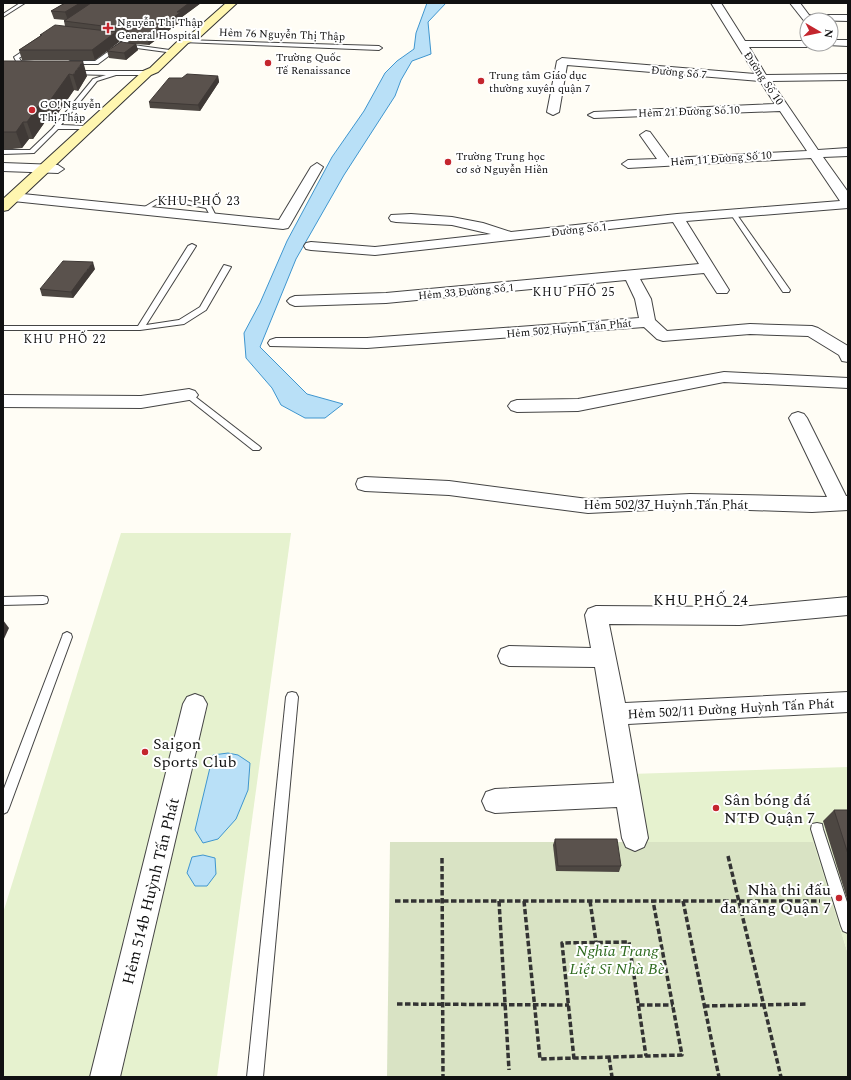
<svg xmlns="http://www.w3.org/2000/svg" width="851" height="1080" font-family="Spectral,serif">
	<rect width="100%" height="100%" fill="#fffdf5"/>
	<polygon fill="#d9e3c4" points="390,842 814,842 848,954 848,1077 387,1077"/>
	<g fill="#e6f2cf">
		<polygon points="121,533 291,533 217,1077 3,1077 3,913"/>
		<polygon points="848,767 848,954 813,842 642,842 630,774"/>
	</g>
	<g fill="#b9e0f7" stroke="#3f96cf">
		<polygon points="427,3 446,3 428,22 431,54 412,61 401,80 395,96 344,175 296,259 260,347 307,394 343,404 325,418 305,418 281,405 272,388 246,358 244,333 260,303 287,241 332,157 364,111 385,73 397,61 414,49 416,33"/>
		<polygon points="228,753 238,755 250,763 248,790 236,819 218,839 203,843 195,830 213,755"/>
		<polygon points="203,855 215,858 216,874 207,886 195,886 187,873 192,857"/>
	</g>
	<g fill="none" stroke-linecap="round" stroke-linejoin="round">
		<g stroke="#444" stroke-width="2">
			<g id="lane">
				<polygon points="20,3 25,3 3,17 3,14"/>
				<polygon points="104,37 128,39 130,40 126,44 177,51 174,53 122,46 98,64 68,64 67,63 70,61 95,61 123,41 106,39"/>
				<polygon points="184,40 379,46 382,48 379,50 182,42"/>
				<polygon points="29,47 34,48 19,58 21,61 34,62 34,64 17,63 14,57"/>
				<polygon points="73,71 147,71 150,73 147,75 116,75 97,81 61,125 87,126 90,128 89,129 58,129 34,153 3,154 3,150 30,150 52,129 93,79 106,75 71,74 71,72"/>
				<polygon points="156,200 185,200 211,206 217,218 212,219 206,208 185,204 157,204 143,212 138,211"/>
				<polygon points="731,212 735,212 790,290 789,292 783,292 730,213"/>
				<polygon points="192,244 196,246 146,325 179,320 200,307 224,265 231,267 206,310 184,324 140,330 3,330 3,326 138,326 188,246"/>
				<polygon points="189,392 259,446 261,448 259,450 253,450 186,397 185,395 186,393"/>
				<polygon points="43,596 47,597 48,600 47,603 43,604 3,605 3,597"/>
				<polygon points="67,632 71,634 72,637 9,808 7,812 3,814 3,791 62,637 63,634"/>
				<polygon points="292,692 296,693 298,697 263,1077 247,1077 286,697 288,693"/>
				<polygon points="817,823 822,824 823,829 848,905 848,933 843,931 841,926 811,829 812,824"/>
			</g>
		</g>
		<g stroke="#444" stroke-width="2">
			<g id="street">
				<polygon points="711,3 721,3 745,41 807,41 807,44 812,44 807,47 749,47 766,75 848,74 848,80 771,81 818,150 848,148 848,156 823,157 848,192 848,208 686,221 729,290 727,293 717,293 704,273 640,279 651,299 655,320 667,331 750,324 812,326 818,328 848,346 848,362 842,361 839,355 808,336 750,334 663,341 657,339 644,327 367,348 270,346 268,343 270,340 276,338 367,338 639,318 635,299 626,280 386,303 295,306 290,304 287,301 290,298 295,296 386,293 699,264 673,222 375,255 311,250 306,249 304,246 306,243 311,242 375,247 491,234 452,225 396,222 391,221 389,218 391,215 411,214 452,217 483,223 511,232 677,214 840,201 811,158 628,168 622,164 628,160 657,159 640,135 646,131 650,132 669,158 807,151 780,111 594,118 588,115 594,112 775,104 760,81 567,65 559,112 553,115 547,112 557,61 562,58 755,74"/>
				<polygon points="790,3 800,3 809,15 848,15 848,21 807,20 807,23 805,22"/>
				<polygon points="831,40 848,40 848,46 827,45 831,44"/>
				<polygon points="3,163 58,165 64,169 58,173 3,171"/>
				<polygon points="317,163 323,167 290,225 288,228 283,229 13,201 6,197 13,193 279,220 311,167"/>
				<polygon points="724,372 848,378 848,388 724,382 578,411 517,412 511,410 508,406 511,402 517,400 578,399"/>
				<polygon points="189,389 195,391 198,395 195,399 141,408 3,407 3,395 141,396"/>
				<polygon points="798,412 804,414 807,418 846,496 848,496 848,510 812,512 690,508 588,513 449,495 365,491 358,489 356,484 358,479 365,477 449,481 588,499 690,494 827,497 789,418 792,414"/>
				<polygon points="848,597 848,615 740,625 609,624 625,703 848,692 848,712 628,724 648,838 644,847 635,851 626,847 622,838 617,807 495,813 486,810 482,801 486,792 495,789 614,783 595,667 509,666 501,663 498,656 501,649 509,646 591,648 585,615 588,609 596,606 740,607"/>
				<polygon points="195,694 203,697 207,704 120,1077 90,1077 183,704 187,697"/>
			</g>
		</g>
		<g stroke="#333" stroke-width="2">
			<polygon id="secondary" points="226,3 237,3 199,38 188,43 158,72 151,75 8,210 3,211 3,199 143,71 150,68 180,39 191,34"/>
		</g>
		<g stroke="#333" stroke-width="3.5" stroke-dasharray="5.5 2.5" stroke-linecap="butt">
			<polyline points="728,856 781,1077"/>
			<polyline points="442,858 443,1077"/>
			<polyline points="395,901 820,901"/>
			<polyline points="499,901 509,1070"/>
			<polyline points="524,901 540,1059 682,1055 653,901"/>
			<polyline points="590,901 596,942"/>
			<polyline points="683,901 719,1077"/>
			<polyline points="397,1004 569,1005"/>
			<polyline points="639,1005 673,1005"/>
			<polyline points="704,1006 808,1004"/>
			<polyline points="609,1057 612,1077"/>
			<polyline points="574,1059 562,943 629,942 646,1056"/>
		</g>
		<use href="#lane" fill="#fff" fill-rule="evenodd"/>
		<use href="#street" fill="#fff" fill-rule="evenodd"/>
		<use href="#secondary" fill="#fff6b0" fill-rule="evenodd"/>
	</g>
	<g fill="#4d4742">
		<polygon points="65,3 201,3 182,17 183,20 149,45 136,44 138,50 126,60 109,58 107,51 129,43 128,37 117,36 119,42 95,60 22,60 19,50 40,36 40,35 65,26 64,21 65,20 54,19 51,11"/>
		<polygon points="3,61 87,76 78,91 74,90 54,119 47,119 33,139 29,139 22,148 3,150"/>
		<polygon points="218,76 219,82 200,111 150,108 149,102 182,78"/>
		<polygon points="95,269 73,298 42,296 40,289"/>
		<polygon points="834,810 848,810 848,902 823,821"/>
		<polygon points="555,839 621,866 619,872 556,871 553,845"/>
	</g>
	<g fill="#3f3936">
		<polygon points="80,3 94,3 68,20 65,12"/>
		<polygon points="189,3 201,3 182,17 183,20 149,45 147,37 177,12"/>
		<polygon points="116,32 119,42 95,60 92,50"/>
		<polygon points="136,44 138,50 126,60 124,53"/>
		<polygon points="83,61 87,76 78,91 73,75"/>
		<polygon points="69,74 74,90 54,119 49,102"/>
		<polygon points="218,76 219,82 200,111 198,105"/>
		<polygon points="41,102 47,119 33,139 27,122"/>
		<polygon points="23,122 29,139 22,148 16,132"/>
		<polygon points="93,262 95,269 73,298 71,292"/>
		<polygon points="3,620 9,628 3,641"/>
	</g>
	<g fill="#5a524d" stroke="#3f3936">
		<polygon points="65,3 80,3 65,12 51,11"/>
		<polygon points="91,3 189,3 177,12 181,12 147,37 127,35 129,32 126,29 64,21"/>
		<polygon points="55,25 116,32 92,50 19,50 42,35 40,35"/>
		<polygon points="121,42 136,44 124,53 107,51"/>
		<polygon points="3,61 83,61 73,75 69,74 49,102 41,102 27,122 23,122 16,132 3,132"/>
		<polygon points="187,74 218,76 198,105 149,102 169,78 182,78"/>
		<polygon points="63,261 93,262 71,292 40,289"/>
		<polygon points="834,810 848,810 848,854"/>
		<polygon points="555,839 617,839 621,866 558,866"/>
	</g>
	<g fill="#c4262e" stroke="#fff" stroke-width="1.5">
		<path d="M106 22h4v4h4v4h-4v4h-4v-4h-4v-4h4z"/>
		<circle cx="268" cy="63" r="4"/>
		<circle cx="481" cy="81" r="4"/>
		<circle cx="32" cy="110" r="4"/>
		<circle cx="448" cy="162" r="4"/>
		<circle cx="145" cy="752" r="4"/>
		<circle cx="716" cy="808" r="4"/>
		<circle cx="839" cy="898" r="4"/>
	</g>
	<g text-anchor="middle" stroke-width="4" stroke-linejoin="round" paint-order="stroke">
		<g font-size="11" fill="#111" stroke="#fff" text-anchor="start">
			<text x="117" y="26">Nguyễn Thị Thập<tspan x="117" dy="13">General Hospital</tspan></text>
			<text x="276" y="61">Trường Quốc<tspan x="276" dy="13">Tế Renaissance</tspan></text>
			<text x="489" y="79">Trung tâm Giáo dục<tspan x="489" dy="13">thường xuyên quận 7</tspan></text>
			<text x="40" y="108">GO! Nguyễn<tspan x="40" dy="13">Thị Thập</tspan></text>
			<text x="456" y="160">Trường Trung học<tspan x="456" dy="13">cơ sở Nguyễn Hiền</tspan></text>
		</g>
		<g font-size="11" fill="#111" stroke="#fff">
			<text transform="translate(282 34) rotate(2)" y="4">Hẻm 76 Nguyễn Thị Thập</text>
			<text transform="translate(679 72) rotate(5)" y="4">Đường Số 7</text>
			<text transform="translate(764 78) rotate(56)" y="4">Đường Số 10</text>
			<text transform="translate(689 111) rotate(-2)" y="4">Hẻm 21 Đường Số 10</text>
			<text transform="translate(721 158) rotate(-4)" y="4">Hẻm 11 Đường Số 10</text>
			<text transform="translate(579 229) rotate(-6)" y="4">Đường Số 1</text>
			<text transform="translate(466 291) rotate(-5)" y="4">Hẻm 33 Đường Số 1</text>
			<text transform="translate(569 328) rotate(-5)" y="4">Hẻm 502 Huỳnh Tấn Phát</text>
		</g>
		<g font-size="12" letter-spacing="1" fill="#111" stroke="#fff">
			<text x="199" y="205">KHU PHỐ 23</text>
			<text x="574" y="296">KHU PHỐ 25</text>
			<text x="65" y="343">KHU PHỐ 22</text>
		</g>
		<g font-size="13" fill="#111" stroke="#fff">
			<text x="666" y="509">Hẻm 502/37 Huỳnh Tấn Phát</text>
			<text transform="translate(731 708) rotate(-3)" y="5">Hẻm 502/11 Đường Huỳnh Tấn Phát</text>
		</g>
		<g font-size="14" letter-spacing="1" fill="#111" stroke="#fff">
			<text x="701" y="605">KHU PHỐ 24</text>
		</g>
		<g font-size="16" fill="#111" stroke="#fff" text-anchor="start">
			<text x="153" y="749">Saigon<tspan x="153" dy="18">Sports Club</tspan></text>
			<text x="724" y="805">Sân bóng đá<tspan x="724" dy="18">NTĐ Quận 7</tspan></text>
			<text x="831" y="895" text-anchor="end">Nhà thi đấu<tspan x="831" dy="18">đa năng Quận 7</tspan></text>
		</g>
		<g font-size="16" fill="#111" stroke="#fff">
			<text transform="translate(150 891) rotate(-76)" y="6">Hẻm 514b Huỳnh Tấn Phát</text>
		</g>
		<g font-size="16" font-style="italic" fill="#2f6b1f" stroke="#fff">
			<text x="617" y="956">Nghĩa Trang<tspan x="617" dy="18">Liệt Sĩ Nhà Bè</tspan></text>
		</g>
	</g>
	<rect width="851" height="1080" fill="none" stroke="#111111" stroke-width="8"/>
	<g transform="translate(819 32) rotate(99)"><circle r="19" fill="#ffffff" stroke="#a0a0a0"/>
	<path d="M0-3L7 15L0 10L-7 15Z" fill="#c4262e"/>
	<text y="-6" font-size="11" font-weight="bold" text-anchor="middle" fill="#111111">N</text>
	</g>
</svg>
